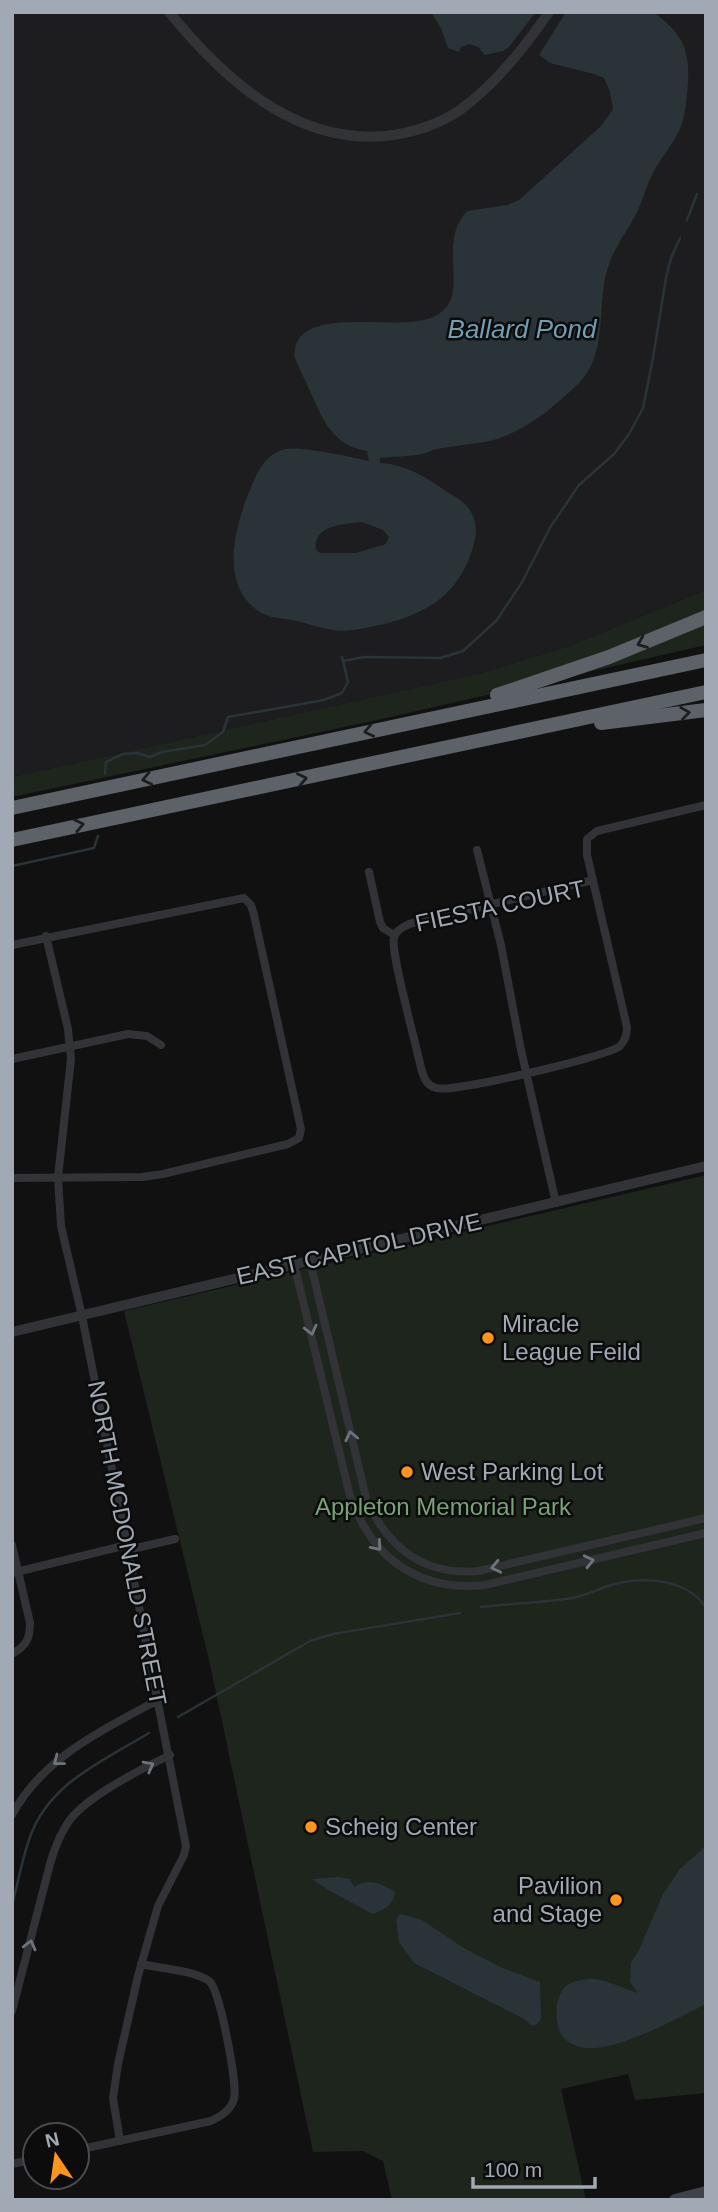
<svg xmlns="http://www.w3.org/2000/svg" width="718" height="2212" font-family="Helvetica,sans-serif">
	<rect width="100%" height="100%" fill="#111112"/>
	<polygon fill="#1d1d1f" points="12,12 706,12 706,590 569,646 478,674 12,777"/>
	<g fill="#1d251d">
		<polygon points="706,590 706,645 373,721 12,797 12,777 478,674 569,646"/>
		<polygon points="706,1175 706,2093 635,2100 628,2074 561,2089 586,2200 392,2200 383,2161 363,2151 313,2152 209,1660 124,1311"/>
	</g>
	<g fill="#293338" fill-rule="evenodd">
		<polygon points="431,12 536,12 509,47 503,51 485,55 478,47 469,44 461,47 459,52 448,48 441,28"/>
		<path d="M566 12H653C687 36 691 55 687 94 686 104 685 116 681 126 675 142 662 156 654 171 646 185 643 202 635 216 626 233 614 248 608 267 596 304 609 354 578 384 557 404 533 425 505 436 484 445 460 444 437 449 432 450 427 453 422 454 409 457 394 456 380 458V463C404 464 424 476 443 489 453 496 465 501 471 512 479 526 476 539 471 553 456 599 419 617 375 626 362 629 346 632 333 630 321 628 309 624 297 621 283 618 269 619 257 610 221 584 234 532 247 497 255 478 262 455 285 449 297 446 350 456 363 460L369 461 367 451C342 447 330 433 319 411 311 392 302 375 294 356 295 350 295 345 298 340 319 308 400 332 433 317 475 298 434 246 467 211L507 205 519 200 601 126 613 109 610 92 604 78 594 74 550 63 539 55ZM362 522 383 530 389 537 386 544 356 553H320L316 550C312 525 344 524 362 522Z"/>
		<path d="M706 1846V2004C679 2018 615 2052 585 2048 578 2047 566 2042 562 2036 553 2021 554 1990 571 1983 575 1981 583 1980 587 1979 603 1977 623 1989 638 1993L630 1982 631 1963 639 1950 663 1894 680 1869Z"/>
		<path d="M338 1877 350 1879 354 1887C370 1877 381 1884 395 1892 393 1906 385 1909 373 1914L328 1890 312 1879Z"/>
		<polygon points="400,1914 422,1920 464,1948 500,1967 540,1982 541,2019 537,2024 532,2026 524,2019 414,1963 399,1942 396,1920"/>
	</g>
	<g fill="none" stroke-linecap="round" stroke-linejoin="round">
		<g stroke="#293338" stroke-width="2.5">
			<polyline points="687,220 697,194"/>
			<polyline points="343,661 364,657 440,658 463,651 496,621 521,584 551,526 579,485 614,454 629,434 643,408 653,358 666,278 671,258 680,238"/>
			<polyline points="105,774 106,762 123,754 137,753 150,757 162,752 205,745 223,732 228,717 324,700 342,693 348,682 342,657"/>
			<polyline points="12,866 94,848 98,836"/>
			<path d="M481 1607C512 1603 542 1603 572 1598 585 1596 596 1590 608 1586 639 1576 687 1577 706 1608"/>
			<polyline points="178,1717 310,1641 333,1634 460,1613"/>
			<path d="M12 1905C18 1883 22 1859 30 1837 49 1783 103 1761 149 1733"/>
		</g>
		<g stroke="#313337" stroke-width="8">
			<polyline points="477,850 501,945 521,1050 556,1203"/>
			<polyline points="369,872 380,922 383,928 394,935"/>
			<path d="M593 880 409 924C402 928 396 930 394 938 390 952 417 1047 421 1068 424 1078 426 1085 436 1088 452 1093 607 1057 620 1046 625 1041 627 1034 627 1027L587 855V839L597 831 706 805"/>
			<polyline points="46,936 68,1029 71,1059 58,1177 61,1226 82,1316 186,1846 184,1855 158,1906 138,1976 118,2064 113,2098 120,2141"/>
			<polyline points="12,945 244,898 251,905 254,915 301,1129 299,1138 288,1144 163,1174 142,1177 12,1178"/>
			<polyline points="12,1059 128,1034 147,1036 161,1045"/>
			<path d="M310 1261 367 1502C390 1549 424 1576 479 1571L706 1518"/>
			<path d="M294 1264 350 1496C372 1558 418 1592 485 1585L706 1533"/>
			<path d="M12 1545 30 1623C30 1639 26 1646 12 1654"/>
			<polyline points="128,1550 175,1539"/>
			<polyline points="12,1573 127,1545"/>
			<path d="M12 1815C42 1758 104 1729 158 1700"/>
			<path d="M12 2011 50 1864C55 1847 61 1830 73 1816 94 1793 141 1769 170 1755"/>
			<path d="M77 2150 211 2121C221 2116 231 2110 234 2099 238 2086 220 1991 210 1982 198 1971 158 1968 141 1964"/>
			<polyline points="12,2164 35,2159"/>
		</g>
		<g stroke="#313337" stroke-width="10">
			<path d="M169 12C223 78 294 144 385 136 412 133 438 125 460 110 495 85 525 47 549 12"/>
			<polyline points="12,1332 706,1166"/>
		</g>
		<polyline stroke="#3f4248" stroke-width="12" points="675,2200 706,2192"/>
		<g stroke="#5d6269" stroke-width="14">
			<polyline points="497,695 609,657 706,617"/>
			<polyline points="601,723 706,710"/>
			<polyline points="12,808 706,660"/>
			<polyline points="12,840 706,692"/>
		</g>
	</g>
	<defs><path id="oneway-chevron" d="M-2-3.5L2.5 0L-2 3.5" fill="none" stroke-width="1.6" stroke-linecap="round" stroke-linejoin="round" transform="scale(1.75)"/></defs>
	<g stroke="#1c1d1f">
		<use href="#oneway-chevron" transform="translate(642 643) rotate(158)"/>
		<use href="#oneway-chevron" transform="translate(685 713) rotate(-8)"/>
		<use href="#oneway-chevron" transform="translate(369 731) rotate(168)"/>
		<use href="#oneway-chevron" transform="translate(147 779) rotate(168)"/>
		<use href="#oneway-chevron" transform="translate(302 779) rotate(-12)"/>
		<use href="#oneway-chevron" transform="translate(79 825) rotate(-12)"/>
	</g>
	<g stroke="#6f747c">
		<use href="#oneway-chevron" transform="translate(311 1330) rotate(76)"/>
		<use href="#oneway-chevron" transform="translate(351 1436) rotate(-103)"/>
		<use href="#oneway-chevron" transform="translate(377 1546) rotate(49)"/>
		<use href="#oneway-chevron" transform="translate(589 1561) rotate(-13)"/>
		<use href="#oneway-chevron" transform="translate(496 1567) rotate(167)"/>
		<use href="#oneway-chevron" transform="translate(58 1761) rotate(142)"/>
		<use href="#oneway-chevron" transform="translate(149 1766) rotate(-28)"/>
		<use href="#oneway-chevron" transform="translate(30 1945) rotate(-76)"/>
	</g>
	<g fill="#fc941f" stroke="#0c0c0d" stroke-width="2.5">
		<circle cx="488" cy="1338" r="7"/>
		<circle cx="407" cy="1472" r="7"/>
		<circle cx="311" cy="1827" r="7"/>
		<circle cx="616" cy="1900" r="7"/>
	</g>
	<g text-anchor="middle" stroke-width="5" stroke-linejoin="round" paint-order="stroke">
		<g font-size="24" fill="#a1a9b4" stroke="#0c0c0d">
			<text transform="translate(500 906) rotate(-12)" y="8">FIESTA COURT</text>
			<text transform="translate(359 1249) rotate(-13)" y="8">EAST CAPITOL DRIVE</text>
			<text transform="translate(127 1543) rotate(79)" y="8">NORTH MCDONALD STREET</text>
		</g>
		<g font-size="24" fill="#a1a9b4" stroke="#0c0c0d" text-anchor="start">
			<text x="502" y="1332">Miracle<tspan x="502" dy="28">League Feild</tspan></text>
			<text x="421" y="1480">West Parking Lot</text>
			<text x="325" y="1835">Scheig Center</text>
			<text x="602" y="1894" text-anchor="end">Pavilion<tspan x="602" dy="28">and Stage</tspan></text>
		</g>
		<g font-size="24" fill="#79a077" stroke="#0c0c0d">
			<text x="443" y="1515">Appleton Memorial Park</text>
		</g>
		<g font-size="26" font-style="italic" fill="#759db2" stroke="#0c0c0d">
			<text x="522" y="338">Ballard Pond</text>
		</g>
	</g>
	<rect width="718" height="2212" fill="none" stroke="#a1a9b4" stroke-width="28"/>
	<g transform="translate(56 2156) rotate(347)"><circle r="33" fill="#0c0c0d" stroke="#484b50" stroke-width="2"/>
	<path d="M0-5L12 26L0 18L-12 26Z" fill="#fc941f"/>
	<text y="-10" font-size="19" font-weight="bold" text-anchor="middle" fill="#a1a9b4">N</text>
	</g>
	<path d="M473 2177v10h122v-10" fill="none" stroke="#a1a9b4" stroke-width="3.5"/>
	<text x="484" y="2177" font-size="21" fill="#a1a9b4" stroke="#0c0c0d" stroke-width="5" paint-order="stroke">100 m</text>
</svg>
